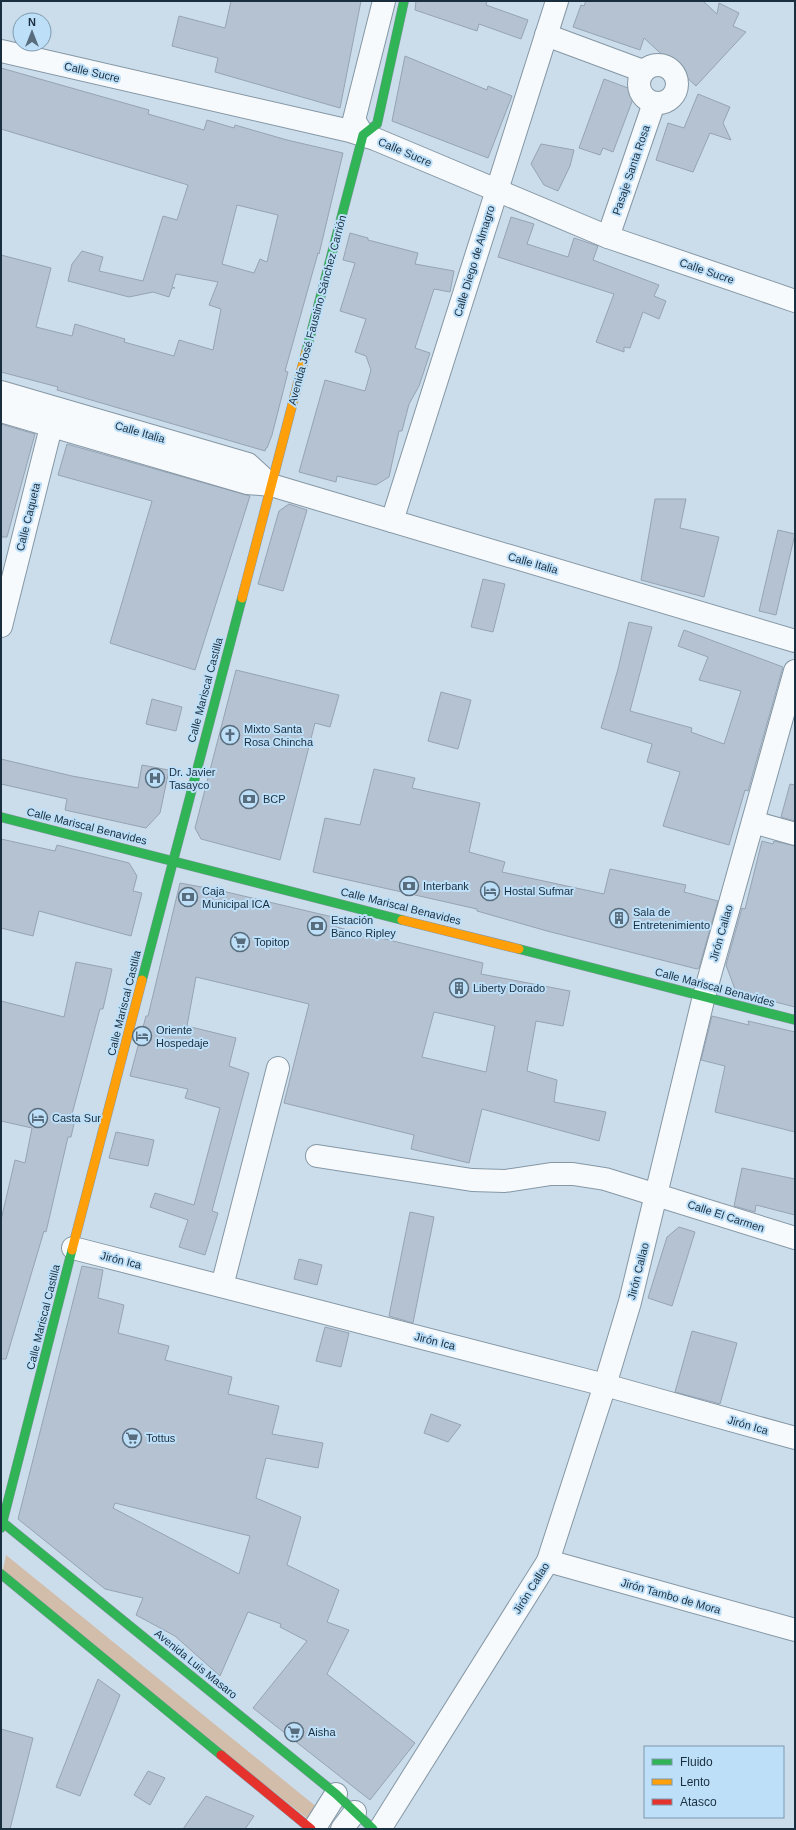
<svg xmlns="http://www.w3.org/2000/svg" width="796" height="1830" font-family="Helvetica,sans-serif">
	<rect width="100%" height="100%" fill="#cbddeb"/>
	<polygon fill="#d2bdaa" points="6,1555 318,1808 309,1820 2,1575"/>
	<g fill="#b4c2d2" stroke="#96a3b2" fill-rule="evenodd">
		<polygon points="231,1 361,1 340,108 215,72 218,58 172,46 179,16 225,28"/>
		<polygon points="416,1 487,1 486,5 528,20 521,39 479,24 477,31 415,10"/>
		<polygon points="586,1 703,1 717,14 719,3 739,13 733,26 746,32 696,86 644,38 640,50 573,27 581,5 584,6"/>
		<polygon points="405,56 487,90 488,86 512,96 488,158 392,121"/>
		<path d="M1 68 149 110 148 114 204 130 207 120 234 128 235 125 287 140 343 153 319 254 318 253 285 371 288 372 272 435 267 448H266L265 451 57 390 58 387 1 372V255L51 268 36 327 72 336 75 324 125 339 124 342 174 356 179 340 213 350 221 309 209 305 218 282 176 274 172 287 175 288H172L169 297 153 292 129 297 68 281 72 264 82 251 103 257 99 271 143 281 163 216 177 220 188 185 1 129ZM237 205 278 215 267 262 260 259 254 273 222 264Z"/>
		<polygon points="604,79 636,91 613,152 603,148 600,155 579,148"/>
		<polygon points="698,94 730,107 723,123 731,140 710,133 693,172 656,160 668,123 684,128"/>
		<polygon points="541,144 574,150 570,166 558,191 544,185 531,164"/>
		<polygon points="511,217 534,224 527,244 568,257 574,238 598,246 593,260 659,285 654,296 666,301 659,319 643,312 630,348 624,347 624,352 596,342 614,294 498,257"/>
		<polygon points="350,233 368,238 368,240 418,253 415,264 454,271 450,292 434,289 415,348 430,353 419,386 409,404 402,431 399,431 389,477 376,485 337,476 336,482 299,472 325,380 365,391 371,370 366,356 355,352 366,319 340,311 355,263 343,260"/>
		<polygon points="1,424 35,434 7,537 1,537"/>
		<polygon points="67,444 250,496 195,670 110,643 152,501 58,475"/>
		<polygon points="655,499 686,499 680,528 719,537 704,597 641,580"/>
		<polygon points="289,504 307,510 283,591 258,584 279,511"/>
		<polygon points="778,530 795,534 776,615 759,611"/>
		<polygon points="483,579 505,584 493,632 471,627"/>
		<polygon points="629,622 652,627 630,711 692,728 691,732 724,744 741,691 699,680 708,657 678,646 684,630 783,667 748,791 745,790 729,845 663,826 680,772 647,762 652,744 601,728 618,669"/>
		<polygon points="236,670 339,695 330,727 315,723 280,860 201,839 195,828"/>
		<polygon points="441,692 471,700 458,749 428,741"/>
		<polygon points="152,699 182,707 176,731 146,724"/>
		<polygon points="1,759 72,776 138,788 142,765 169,770 160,813 146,828 65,810 67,799 1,784"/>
		<polygon points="374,769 415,778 412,788 480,803 469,852 505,862 502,872 604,894 610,869 686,885 684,892 718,901 699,968 697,969 547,931 477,911 477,909 313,872 325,818 360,825"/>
		<polygon points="790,784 795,785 795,821 781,817"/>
		<polygon points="1,839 55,851 57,845 129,863 137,876 133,891 142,893 131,936 39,911 33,936 1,928"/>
		<polygon points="762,841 773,844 774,841 795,846 795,1007 736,992 726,965 742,908 745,909"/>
		<path d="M180 883 218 890 337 918 336 927 483 963 481 974 570 991 563 1026 536 1021 527 1071 557 1080 554 1102 606 1112 599 1141 482 1109 469 1163 411 1149 414 1135 284 1103 309 1004 196 977 187 1026 236 1038 229 1066 249 1073 212 1211 218 1213 205 1255 179 1247 188 1220 150 1207 155 1193 194 1205 220 1108 185 1098 188 1089 130 1076 146 1016H148ZM434 1012 495 1026 486 1072 422 1057Z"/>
		<polygon points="76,962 112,969 103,1009 100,1009 72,1114 76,1115 71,1137 68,1137 46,1232 44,1231 6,1359 1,1359 1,1220 15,1160 25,1163 32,1128 1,1121 1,1001 64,1017"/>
		<polygon points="712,1016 749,1025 748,1021 795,1032 795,1132 715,1112 725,1066 701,1060"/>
		<polygon points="116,1132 154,1140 148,1166 109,1158"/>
		<polygon points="742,1168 795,1179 795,1215 756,1205 755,1212 734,1206"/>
		<polygon points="410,1212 434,1217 413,1323 389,1316"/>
		<polygon points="679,1227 695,1232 672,1306 648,1298 667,1237"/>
		<polygon points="299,1259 322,1265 317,1285 294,1279"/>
		<path d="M82 1266 103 1270 98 1298 124 1305 118 1333 169 1346 165 1360 232 1377 228 1394 279 1406 272 1434 323 1443 318 1468 266 1458 256 1498 301 1517 287 1565 339 1590 327 1622 349 1630 327 1674 415 1743 370 1800 253 1708 307 1641 280 1627 281 1624 248 1612 220 1676 175 1636 136 1615 143 1598 105 1589 18 1519ZM115 1503 250 1536 239 1574 113 1508Z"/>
		<polygon points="325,1327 349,1333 341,1367 316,1361"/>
		<polygon points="692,1331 737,1343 720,1404 675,1392"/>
		<polygon points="431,1414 461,1425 448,1442 424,1433"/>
		<polygon points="98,1679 120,1695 80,1796 56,1787"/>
		<polygon points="1,1729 33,1738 10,1829 1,1829"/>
		<polygon points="148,1771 165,1778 150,1805 134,1795"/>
		<polygon points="206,1796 254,1816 245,1829 183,1829"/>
	</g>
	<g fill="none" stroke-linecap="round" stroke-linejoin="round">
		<g stroke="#8597a5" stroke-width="24">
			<g id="street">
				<polyline points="546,35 643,71"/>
				<polyline points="1,51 350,131 375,139 608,237 795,301"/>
				<circle cx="658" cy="84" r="19"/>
				<polyline points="363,135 354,120 384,1"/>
				<polyline points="608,237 654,103"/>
				<polyline points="1,392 248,464 271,485"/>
				<polyline points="1,411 247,483 271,485 795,641"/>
				<polyline points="392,521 557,1"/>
				<polyline points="1,626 55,411"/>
				<polyline points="753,822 795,834"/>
				<polyline points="317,1156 472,1180 505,1181 551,1174 573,1174 605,1179 795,1238"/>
				<polyline points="73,1248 605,1385 795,1438"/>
				<polyline points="222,1286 278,1068"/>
				<polyline points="548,1561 795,1630"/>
				<polyline points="314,1829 336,1794"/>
				<polyline points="342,1829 355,1812"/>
				<polyline points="380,1829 548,1561 605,1385 630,1302 704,996 795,671"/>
			</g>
		</g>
		<g stroke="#8597a5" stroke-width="10">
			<g id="fast">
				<polyline points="306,352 363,135 377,124 404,1"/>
				<polyline points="1,817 402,920"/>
				<polyline points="519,949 795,1020"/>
				<polyline points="142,980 242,598"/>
				<polyline points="1,1521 336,1794 373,1829"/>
				<polyline points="1,1528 72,1250"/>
				<polyline points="1,1574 221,1755"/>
			</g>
		</g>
		<g stroke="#8597a5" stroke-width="10">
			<g id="slow">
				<polyline points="242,598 306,352"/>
				<polyline points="402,920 519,949"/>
				<polyline points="72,1250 142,980"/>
			</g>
		</g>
		<g stroke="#8597a5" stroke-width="10">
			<polyline id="jam" points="221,1755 311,1829"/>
		</g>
		<use href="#street" stroke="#f7fafc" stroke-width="22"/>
		<use href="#fast" stroke="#30b455" stroke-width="9"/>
		<use href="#slow" stroke="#ff9f0a" stroke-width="9"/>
		<use href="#jam" stroke="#e5322d" stroke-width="9"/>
	</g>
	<defs>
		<g id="church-ring" transform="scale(1)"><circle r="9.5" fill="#bedff8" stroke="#576c7c" stroke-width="1.5"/><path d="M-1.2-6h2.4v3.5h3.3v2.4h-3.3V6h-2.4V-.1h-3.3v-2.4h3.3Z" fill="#576c7c"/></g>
		<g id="hospital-ring" transform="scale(1)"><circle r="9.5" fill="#bedff8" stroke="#576c7c" stroke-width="1.5"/><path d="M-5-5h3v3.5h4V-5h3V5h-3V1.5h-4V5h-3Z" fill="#576c7c"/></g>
		<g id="bank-ring" transform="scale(1)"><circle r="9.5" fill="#bedff8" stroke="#576c7c" stroke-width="1.5"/><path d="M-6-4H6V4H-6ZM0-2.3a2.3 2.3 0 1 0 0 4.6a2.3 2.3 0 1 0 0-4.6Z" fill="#576c7c"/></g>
		<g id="hotel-ring" transform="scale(1)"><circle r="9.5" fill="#bedff8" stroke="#576c7c" stroke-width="1.5"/><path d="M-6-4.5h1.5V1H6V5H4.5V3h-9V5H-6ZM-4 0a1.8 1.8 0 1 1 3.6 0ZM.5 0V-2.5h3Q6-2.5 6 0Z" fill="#576c7c"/></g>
		<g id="building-ring" transform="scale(1)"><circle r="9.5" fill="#bedff8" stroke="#576c7c" stroke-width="1.5"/><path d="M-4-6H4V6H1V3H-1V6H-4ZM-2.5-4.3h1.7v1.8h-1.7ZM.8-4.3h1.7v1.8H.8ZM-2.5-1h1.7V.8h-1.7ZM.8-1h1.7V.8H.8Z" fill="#576c7c"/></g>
		<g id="supermarket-ring" transform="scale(1)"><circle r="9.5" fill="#bedff8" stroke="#576c7c" stroke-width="1.5"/><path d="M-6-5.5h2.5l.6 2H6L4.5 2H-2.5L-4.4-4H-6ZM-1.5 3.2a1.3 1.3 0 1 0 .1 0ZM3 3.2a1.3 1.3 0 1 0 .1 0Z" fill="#576c7c"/></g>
	</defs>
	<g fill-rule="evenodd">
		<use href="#church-ring" x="230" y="735"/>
		<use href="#hospital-ring" x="155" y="778"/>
		<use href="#bank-ring" x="249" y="799"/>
		<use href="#bank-ring" x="409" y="886"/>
		<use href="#hotel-ring" x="490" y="891"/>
		<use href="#bank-ring" x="188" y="897"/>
		<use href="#building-ring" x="619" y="918"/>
		<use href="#bank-ring" x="317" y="926"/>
		<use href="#supermarket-ring" x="240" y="942"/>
		<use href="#building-ring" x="459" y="988"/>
		<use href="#hotel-ring" x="142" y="1036"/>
		<use href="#hotel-ring" x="38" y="1118"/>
		<use href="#supermarket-ring" x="132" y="1438"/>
		<use href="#supermarket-ring" x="294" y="1732"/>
	</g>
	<g text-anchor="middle" stroke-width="4" stroke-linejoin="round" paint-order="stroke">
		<g font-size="11" fill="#192f40" stroke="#bedff8">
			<text transform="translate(92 72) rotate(13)" y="4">Calle Sucre</text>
			<text transform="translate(405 152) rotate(23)" y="4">Calle Sucre</text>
			<text transform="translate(631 170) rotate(-71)" y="4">Pasaje Santa Rosa</text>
			<text transform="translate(474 261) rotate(-73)" y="4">Calle Diego de Almagro</text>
			<text transform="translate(707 271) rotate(19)" y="4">Calle Sucre</text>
			<text transform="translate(317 310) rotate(-75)" y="4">Avenida José Faustino Sánchez Carrión</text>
			<text transform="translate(140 432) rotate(16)" y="4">Calle Italia</text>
			<text transform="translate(28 517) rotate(-76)" y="4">Calle Caqueta</text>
			<text transform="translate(533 563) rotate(16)" y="4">Calle Italia</text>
			<text transform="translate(205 690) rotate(-75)" y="4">Calle Mariscal Castilla</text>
			<text transform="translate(87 826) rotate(14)" y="4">Calle Mariscal Benavides</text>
			<text transform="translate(401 906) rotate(14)" y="4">Calle Mariscal Benavides</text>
			<text transform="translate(721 933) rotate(-74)" y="4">Jirón Callao</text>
			<text transform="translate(715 987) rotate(15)" y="4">Calle Mariscal Benavides</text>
			<text transform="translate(124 1003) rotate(-76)" y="4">Calle Mariscal Castilla</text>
			<text transform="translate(726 1216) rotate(18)" y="4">Calle El Carmen</text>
			<text transform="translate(121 1260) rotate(14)" y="4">Jirón Ica</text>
			<text transform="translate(638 1271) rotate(-76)" y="4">Jirón Callao</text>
			<text transform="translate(43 1317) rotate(-76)" y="4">Calle Mariscal Castilla</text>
			<text transform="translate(435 1341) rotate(14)" y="4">Jirón Ica</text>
			<text transform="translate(748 1425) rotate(16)" y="4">Jirón Ica</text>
			<text transform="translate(531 1588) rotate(-58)" y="4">Jirón Callao</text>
			<text transform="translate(671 1596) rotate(16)" y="4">Jirón Tambo de Mora</text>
			<text transform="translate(196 1664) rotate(39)" y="4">Avenida Luis Masaro</text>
		</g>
		<g font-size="11" fill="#192f40" stroke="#bedff8" text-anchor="start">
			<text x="244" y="733">Mixto Santa<tspan x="244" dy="13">Rosa Chincha</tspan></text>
			<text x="169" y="776">Dr. Javier<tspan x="169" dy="13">Tasayco</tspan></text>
			<text x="263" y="803">BCP</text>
			<text x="423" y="890">Interbank</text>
			<text x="202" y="895">Caja<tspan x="202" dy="13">Municipal ICA</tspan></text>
			<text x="504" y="895">Hostal Sufmar</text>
			<text x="633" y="916">Sala de<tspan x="633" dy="13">Entretenimiento</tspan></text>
			<text x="331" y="924">Estación<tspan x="331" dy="13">Banco Ripley</tspan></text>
			<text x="254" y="946">Topitop</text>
			<text x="473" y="992">Liberty Dorado</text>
			<text x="156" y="1034">Oriente<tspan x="156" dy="13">Hospedaje</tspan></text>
			<text x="52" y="1122">Casta Sur</text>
			<text x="146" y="1442">Tottus</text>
			<text x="308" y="1736">Aisha</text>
		</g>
	</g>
	<rect width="796" height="1830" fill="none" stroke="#192f40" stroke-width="4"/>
	<rect x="644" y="1746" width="140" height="72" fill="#bedff8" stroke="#7c99ae"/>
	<rect x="652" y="1759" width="20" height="6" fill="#30b455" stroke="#7c99ae"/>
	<text x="680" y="1766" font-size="12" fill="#192f40">Fluido</text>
	<rect x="652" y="1779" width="20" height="6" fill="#ff9f0a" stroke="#7c99ae"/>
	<text x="680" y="1786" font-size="12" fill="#192f40">Lento</text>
	<rect x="652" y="1799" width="20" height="6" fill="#e5322d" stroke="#7c99ae"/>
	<text x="680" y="1806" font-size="12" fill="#192f40">Atasco</text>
	<g transform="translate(32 32)"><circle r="19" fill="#bedff8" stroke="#7c99ae"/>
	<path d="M0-3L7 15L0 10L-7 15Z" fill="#576c7c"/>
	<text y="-6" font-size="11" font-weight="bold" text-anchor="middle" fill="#192f40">N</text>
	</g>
</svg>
